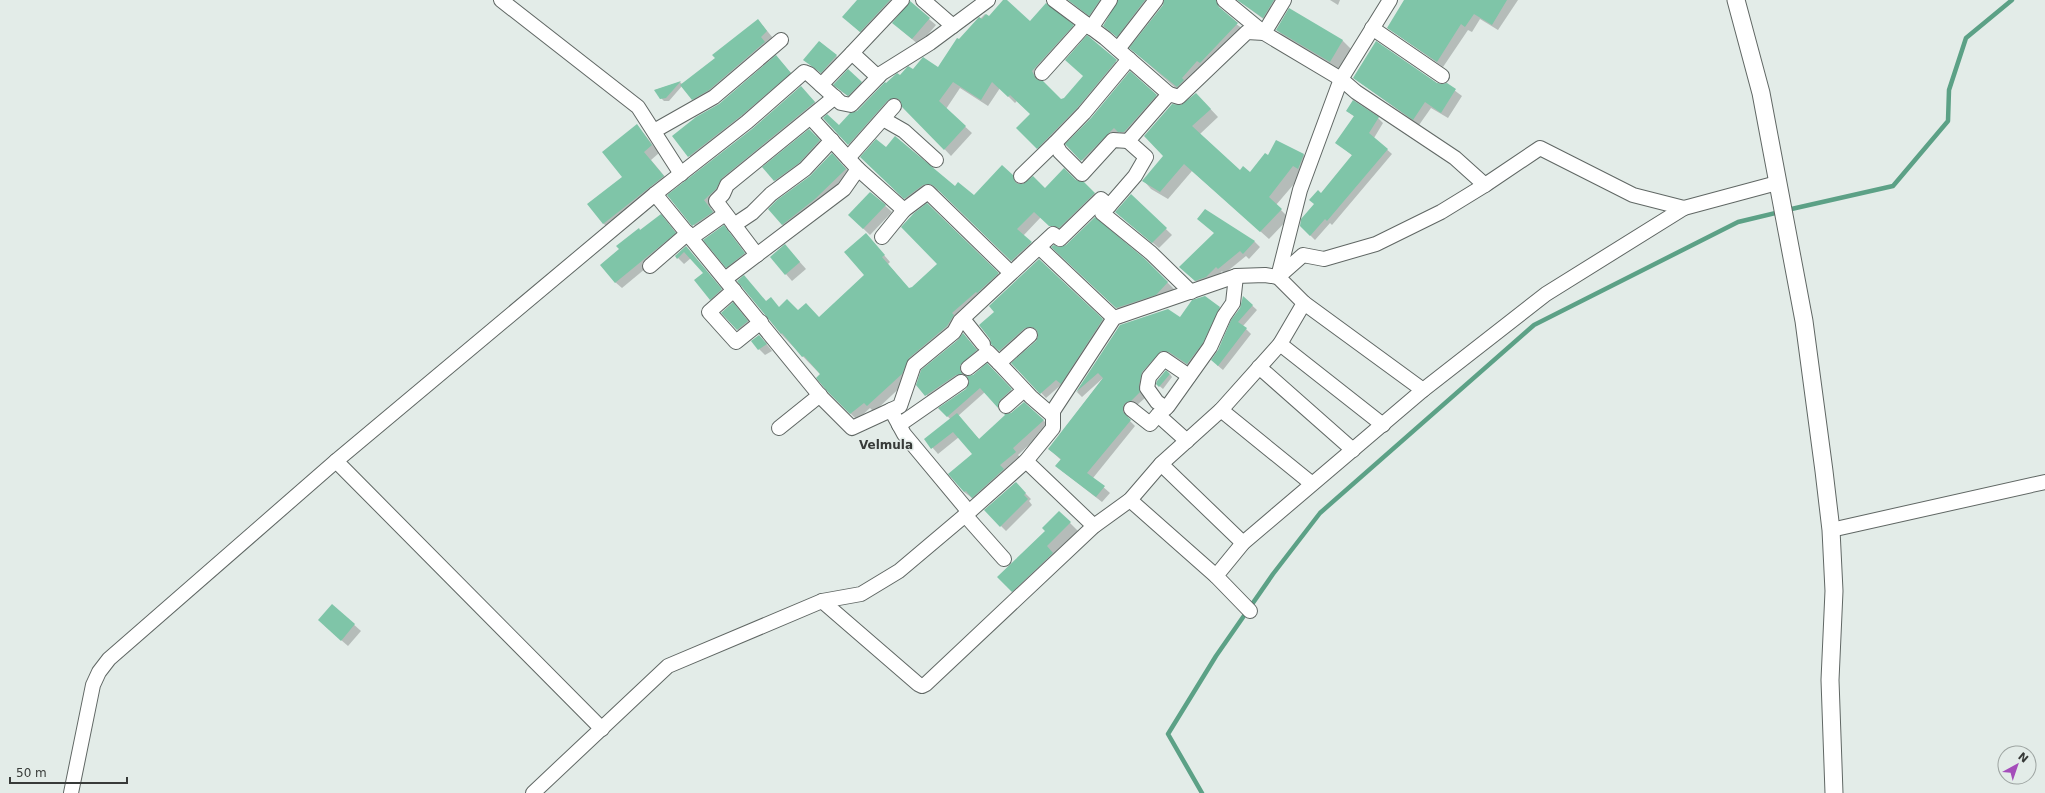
<svg xmlns="http://www.w3.org/2000/svg" width="2045" height="793" font-family="'DejaVu Sans',sans-serif">
	<rect width="100%" height="100%" fill="#e3ece8"/>
	<g fill="#0003">
		<polygon points="860,0 904,0 867,38 850,23"/>
		<polygon points="1004,0 1030,23 1073,26 1080,33 1039,79 1061,100 1064,99 1084,77 1087,37 1123,68 1045,155 1018,128 1031,114 1017,101 1015,103 1000,88 988,106 960,88 946,109 972,133 951,156 903,105 895,107 855,151 824,118 839,126 858,112 886,84 913,70 938,69 959,40 985,14 989,17"/>
		<polygon points="1068,0 1111,0 1096,21"/>
		<polygon points="1119,0 1156,0 1123,42 1104,26"/>
		<polygon points="1165,0 1203,0 1243,29 1180,92 1137,54 1164,6"/>
		<polygon points="1238,0 1286,0 1270,24"/>
		<polygon points="1330,0 1340,0 1338,5"/>
		<polygon points="1409,0 1518,0 1498,30 1480,19 1472,32 1468,30 1443,67 1388,28"/>
		<polygon points="910,3 936,25 919,45 900,29"/>
		<polygon points="1289,9 1343,41 1352,50 1340,71 1287,40 1277,30"/>
		<polygon points="758,20 773,38 699,106 682,86 669,101 664,101 661,98 655,90 680,82 683,85 716,58"/>
		<polygon points="820,42 843,62 828,79 805,60"/>
		<polygon points="782,63 796,79 695,163 673,136"/>
		<polygon points="1354,78 1446,84 1462,96 1448,118 1431,108 1419,125"/>
		<polygon points="861,82 867,89 855,101 841,91"/>
		<polygon points="801,87 822,110 711,208 720,219 700,232 668,196 753,129"/>
		<polygon points="1156,96 1161,101 1124,137 1119,132 1087,165 1067,144"/>
		<polygon points="1204,102 1218,117 1200,134 1240,171 1250,174 1304,155 1312,163 1276,205 1289,218 1269,239 1192,171 1168,199 1151,189 1144,181 1165,156 1182,106"/>
		<polygon points="1347,111 1378,118 1383,123 1374,138 1392,154 1332,225 1330,223 1315,240 1301,226 1321,194 1353,156 1337,143 1355,117"/>
		<polygon points="637,125 659,153 651,160 671,184 611,231 603,223 623,177"/>
		<polygon points="816,136 826,147 781,187 764,167"/>
		<polygon points="886,148 974,197 1002,166 1020,185 1045,190 1076,181 1084,183 1101,200 1057,233 1041,217 1023,236 1037,250 1018,267 941,192 938,190 930,191 912,205 862,157"/>
		<polygon points="838,160 852,175 788,230 782,224"/>
		<polygon points="871,193 892,212 870,235 849,215"/>
		<polygon points="1131,195 1172,235 1159,248 1116,212"/>
		<polygon points="927,204 1004,280 908,380 874,412 870,408 857,420 828,391 821,375 781,334 738,281 767,302 780,308 819,318 865,275 872,241 890,262 888,264 909,289 913,288 938,264"/>
		<polygon points="1205,210 1255,242 1260,247 1249,259 1246,256 1224,274 1222,271 1212,283 1201,286 1186,272 1215,233"/>
		<polygon points="667,222 681,239 622,288 615,282 641,231"/>
		<polygon points="724,227 750,260 733,273 727,267"/>
		<polygon points="686,247 727,296 717,306 710,299 705,273 691,258 684,264 676,256"/>
		<polygon points="1059,248 1145,260 1174,289 1162,300 1123,314 1059,253"/>
		<polygon points="791,252 806,269 792,281 771,257"/>
		<polygon points="1039,260 1108,325 1066,388 1062,384 1046,398 1013,364 1037,342 1038,332 1030,333 1005,356 998,349 996,312"/>
		<polygon points="1244,298 1257,310 1243,326 1251,334 1223,370 1217,365 1219,351 1241,308"/>
		<polygon points="1219,308 1225,313 1193,369 1175,357 1167,356 1144,393 1145,398 1128,413 1128,419 1135,426 1093,478 1110,493 1102,502 1062,471 1061,460 1049,449 1103,378 1082,397 1077,392 1120,326 1180,318"/>
		<polygon points="739,310 754,328 744,336 722,313"/>
		<polygon points="963,334 983,357 966,371 967,380 933,402 917,385"/>
		<polygon points="765,342 772,351 765,355 759,349"/>
		<polygon points="987,365 1016,395 1003,411 985,392 958,416 980,440 1043,420 1049,426 1018,455 1021,458 979,503 964,492 974,454 959,437 938,454 926,440 951,420 940,408 967,389 974,376"/>
		<polygon points="1170,374 1172,377 1163,389 1157,384"/>
		<polygon points="1015,483 1031,499 1029,501 1032,505 1006,531 985,510"/>
		<polygon points="1059,512 1079,532 1021,600 998,577 1046,531"/>
		<polygon points="332,605 361,631 348,646 325,626"/>
	</g>
	<g fill="none" stroke-linecap="round" stroke-linejoin="round">
		<g stroke="#5ca186" stroke-width="4.5">
			<polyline points="1787,210 1893,186 1948,121 1949,90 1966,38 2012,0"/>
			<polyline points="1202,793 1168,734 1216,656 1273,574 1320,513 1534,325 1738,222 1780,212"/>
		</g>
	</g>
	<g fill="#7fc5a8">
		<polygon points="857,0 890,0 860,32 842,17"/>
		<polygon points="1003,0 1007,0 1030,21 1046,3 1074,25 1032,71 1036,79 1043,81 1061,99 1064,98 1083,76 1065,60 1087,35 1117,60 1078,107 1037,149 1016,128 1030,114 1010,95 1008,97 992,82 981,100 953,82 939,101 966,126 944,150 902,107 900,100 896,98 888,100 848,145 823,118 827,114 839,125 850,113 857,111 885,82 886,83 897,73 900,75 908,66 913,69 923,57 938,67 957,38 959,39 979,17 982,19 986,14 989,16"/>
		<polygon points="1068,0 1100,0 1089,16"/>
		<polygon points="1118,0 1145,0 1117,37 1103,26"/>
		<polygon points="1164,0 1216,0 1219,7 1238,23 1200,63 1197,61 1182,78 1184,80 1177,87 1129,48 1163,5"/>
		<polygon points="1237,0 1274,0 1263,18"/>
		<polygon points="1404,0 1507,0 1492,25 1474,14 1465,27 1461,24 1437,62 1387,28"/>
		<polygon points="910,1 930,18 912,39 892,23"/>
		<polygon points="1289,8 1343,40 1330,62 1276,30"/>
		<polygon points="758,19 767,31 761,37 765,42 709,90 692,100 680,85 715,58 712,55"/>
		<polygon points="819,41 837,55 821,73 803,60"/>
		<polygon points="1376,41 1437,83 1442,84 1447,83 1456,89 1441,113 1425,102 1413,120 1353,78"/>
		<polygon points="776,55 791,73 742,115 688,157 672,136 696,117 719,104"/>
		<polygon points="848,69 862,82 848,96 833,85"/>
		<polygon points="1130,71 1157,95 1124,132 1118,132 1114,128 1081,161 1065,144 1091,118"/>
		<polygon points="681,81 666,98 660,99 654,90"/>
		<polygon points="801,86 815,102 722,178 716,189 704,200 713,212 692,226 667,195 752,129"/>
		<polygon points="1196,93 1211,109 1192,126 1240,170 1243,166 1250,172 1265,153 1268,155 1276,140 1304,154 1298,169 1293,166 1269,197 1282,209 1260,232 1184,164 1160,192 1142,181 1163,156 1144,136 1172,104 1181,105"/>
		<polygon points="1353,100 1379,117 1369,133 1388,149 1327,221 1325,219 1310,236 1300,226 1301,219 1314,204 1309,200 1318,190 1321,193 1352,155 1335,143 1354,116 1346,111"/>
		<polygon points="637,124 652,145 644,152 664,176 603,224 587,204 622,177 602,152"/>
		<polygon points="809,129 820,140 799,163 774,181 762,167"/>
		<polygon points="895,136 955,186 958,182 974,195 1002,165 1013,175 1015,182 1018,184 1023,184 1033,176 1045,188 1064,168 1076,180 1084,182 1095,193 1059,228 1054,226 1049,226 1034,212 1017,229 1032,242 1011,261 934,186 930,184 923,185 904,199 860,157 876,139 886,147"/>
		<polygon points="832,153 846,169 815,199 782,225 768,209 777,200 810,176"/>
		<polygon points="870,192 886,205 863,229 848,215"/>
		<polygon points="1131,194 1167,228 1152,243 1115,212"/>
		<polygon points="927,203 999,273 977,293 976,292 952,313 954,315 947,326 909,358 902,374 867,406 864,403 850,414 827,391 816,378 820,374 804,356 802,357 782,333 781,334 737,281 744,275 766,301 771,297 779,307 787,299 798,310 806,303 819,317 864,275 844,252 866,233 885,255 882,257 909,288 912,287 937,264 901,227 914,213"/>
		<polygon points="1205,209 1255,241 1243,254 1240,251 1218,269 1216,267 1206,277 1195,281 1179,267 1214,233 1197,219"/>
		<polygon points="661,214 676,233 615,283 600,265 619,249 616,246 639,228 640,230"/>
		<polygon points="1095,217 1145,259 1168,282 1156,295 1116,308 1051,247 1054,245 1059,247 1066,245"/>
		<polygon points="724,225 745,253 726,268 703,240"/>
		<polygon points="785,244 800,262 785,275 770,257"/>
		<polygon points="686,246 722,289 710,300 694,280 703,273 684,252 677,259 675,256"/>
		<polygon points="1039,259 1103,319 1061,384 1056,380 1040,394 1011,363 1036,341 1038,337 1037,330 1032,327 1025,328 999,351 991,344 990,339 979,325 994,312 989,306"/>
		<polygon points="1205,296 1220,307 1203,343 1187,364 1169,352 1161,351 1142,372 1139,386 1140,392 1131,401 1125,403 1123,407 1123,412 1131,420 1087,473 1105,486 1096,497 1055,466 1061,459 1048,449 1103,378 1098,373 1076,392 1120,325 1168,309 1180,317 1192,300"/>
		<polygon points="1243,296 1253,305 1238,322 1247,328 1218,366 1211,360 1218,350 1231,320 1240,308"/>
		<polygon points="733,302 748,321 737,330 721,313"/>
		<polygon points="963,333 977,350 960,365 960,370 962,374 956,375 925,396 916,385 921,370 959,339"/>
		<polygon points="759,335 767,344 758,350 751,341"/>
		<polygon points="987,363 1012,389 1000,400 998,408 980,388 947,417 938,408 966,389 969,382 967,376 973,375"/>
		<polygon points="1166,370 1170,374 1159,387 1156,384 1157,381"/>
		<polygon points="1024,402 1044,420 1013,448 1016,452 1000,465 1004,469 972,498 966,491 964,492 948,474 972,454 953,432 931,449 924,439 957,413 979,439 1005,415 1004,414 1011,413"/>
		<polygon points="1016,482 1026,493 1024,495 1028,499 1000,527 984,510"/>
		<polygon points="1059,511 1071,522 1047,546 1053,553 1012,592 997,577 1045,531 1042,528"/>
		<polygon points="332,604 355,624 341,641 318,620"/>
	</g>
	<g fill="none" stroke-linecap="round" stroke-linejoin="round">
		<g stroke="#606764" stroke-width="16">
			<g id="minor">
				<polyline points="501,0 638,107 681,174"/>
				<polyline points="923,0 953,26"/>
				<polyline points="1054,0 1105,38 1169,94"/>
				<polyline points="1224,0 1264,33 1341,79 1356,92 1455,158 1485,185"/>
				<polyline points="1091,28 1110,0"/>
				<polyline points="1372,28 1442,76"/>
				<polyline points="1118,49 1156,0"/>
				<polyline points="1042,73 1086,24"/>
				<polyline points="878,77 852,53 902,0"/>
				<polyline points="821,85 852,53"/>
				<polyline points="811,118 858,169"/>
				<polyline points="883,119 904,131 936,160"/>
				<polyline points="654,131 714,97 781,40"/>
				<polyline points="1128,141 1113,140 1082,174 1060,152 1055,143 1084,113 1129,59"/>
				<polyline points="848,158 894,106"/>
				<polyline points="1021,176 1055,143"/>
				<polyline points="655,194 821,397 852,428 891,410 904,434 969,512"/>
				<polyline points="1109,206 1102,213 1151,253 1191,292"/>
				<polyline points="734,225 752,213 771,194 805,169 832,140"/>
				<polyline points="882,237 904,210"/>
				<polyline points="691,238 725,214"/>
				<polyline points="1039,247 1114,318"/>
				<polyline points="757,255 716,201 723,194 727,185 835,97"/>
				<polyline points="650,266 688,233"/>
				<polyline points="725,279 844,189 858,169 904,210 928,192 1010,272"/>
				<polyline points="734,290 709,312 736,342 761,322"/>
				<polyline points="1304,303 1423,390"/>
				<polyline points="963,319 983,344"/>
				<polyline points="1030,335 999,363 1031,397 1053,416"/>
				<polyline points="1280,344 1383,425"/>
				<polyline points="1259,367 1353,450"/>
				<polyline points="968,368 988,352 999,363"/>
				<polyline points="1006,406 1024,390"/>
				<polyline points="1166,408 1157,402 1147,388 1149,377 1164,359 1189,376"/>
				<polyline points="1131,409 1150,424 1158,415"/>
				<polyline points="891,410 900,406 914,365 954,332 960,321 1053,234 1060,239 1101,199 1109,206 1135,176 1146,157 1128,141 1169,94 1179,97 1247,32 1264,33 1284,0"/>
				<polyline points="1221,410 1311,483"/>
				<polyline points="899,425 961,382"/>
				<polyline points="779,428 820,395"/>
				<polyline points="1187,441 1158,415 1168,406 1210,347 1224,316 1233,303 1236,276"/>
				<polyline points="336,461 602,729"/>
				<polyline points="1026,461 1094,526"/>
				<polyline points="1161,464 1243,543"/>
				<polyline points="1130,500 1216,576"/>
				<polyline points="965,515 1004,559"/>
				<polyline points="1831,530 2045,482"/>
				<polyline points="822,601 918,684 922,686 926,684 1094,526 1130,500 1161,464 1221,410 1280,344 1304,303 1278,277 1300,190 1341,79 1390,0"/>
				<polyline points="1250,611 1216,576 1243,543 1423,390 1546,294 1684,208"/>
				<polyline points="71,793 93,685 99,672 109,659 336,461 655,194 747,122 804,72 809,74 841,103 851,105 882,73 930,43 988,0"/>
				<polyline points="533,793 668,666 822,601 861,594 899,571 969,512 1026,461 1053,428 1053,411 1114,318 1236,276 1265,275 1278,277 1303,255 1324,259 1376,244 1441,212 1485,185 1540,148 1633,195 1684,208 1777,183"/>
			</g>
		</g>
		<g stroke="#606764" stroke-width="19">
			<polyline id="tertiary" points="1736,0 1761,93 1767,125 1804,321 1824,471 1831,530 1834,591 1830,680 1834,793"/>
		</g>
		<use href="#minor" stroke="#fff" stroke-width="14"/>
		<use href="#tertiary" stroke="#fff" stroke-width="17"/>
	</g>
	<g text-anchor="middle" stroke-width="3" stroke-linejoin="round" paint-order="stroke">
		<g font-size="12" font-weight="bold" fill="#373a38" stroke="#e3ece8">
			<text x="886" y="449">Velmula</text>
		</g>
	</g>
	<g transform="translate(2017 765) rotate(40)"><circle r="19" fill="#e3ece8" stroke="#9ea5a2"/>
	<path d="M0-3L7 15L0 10L-7 15Z" fill="#a44dba"/>
	<text y="-6" font-size="11" font-weight="bold" text-anchor="middle" fill="#373a38">N</text>
	</g>
	<path d="M10 777v6h117v-6" fill="none" stroke="#373a38" stroke-width="2"/>
	<text x="16" y="777" font-size="12" fill="#373a38" stroke="#e3ece8" stroke-width="3" paint-order="stroke">50 m</text>
</svg>
